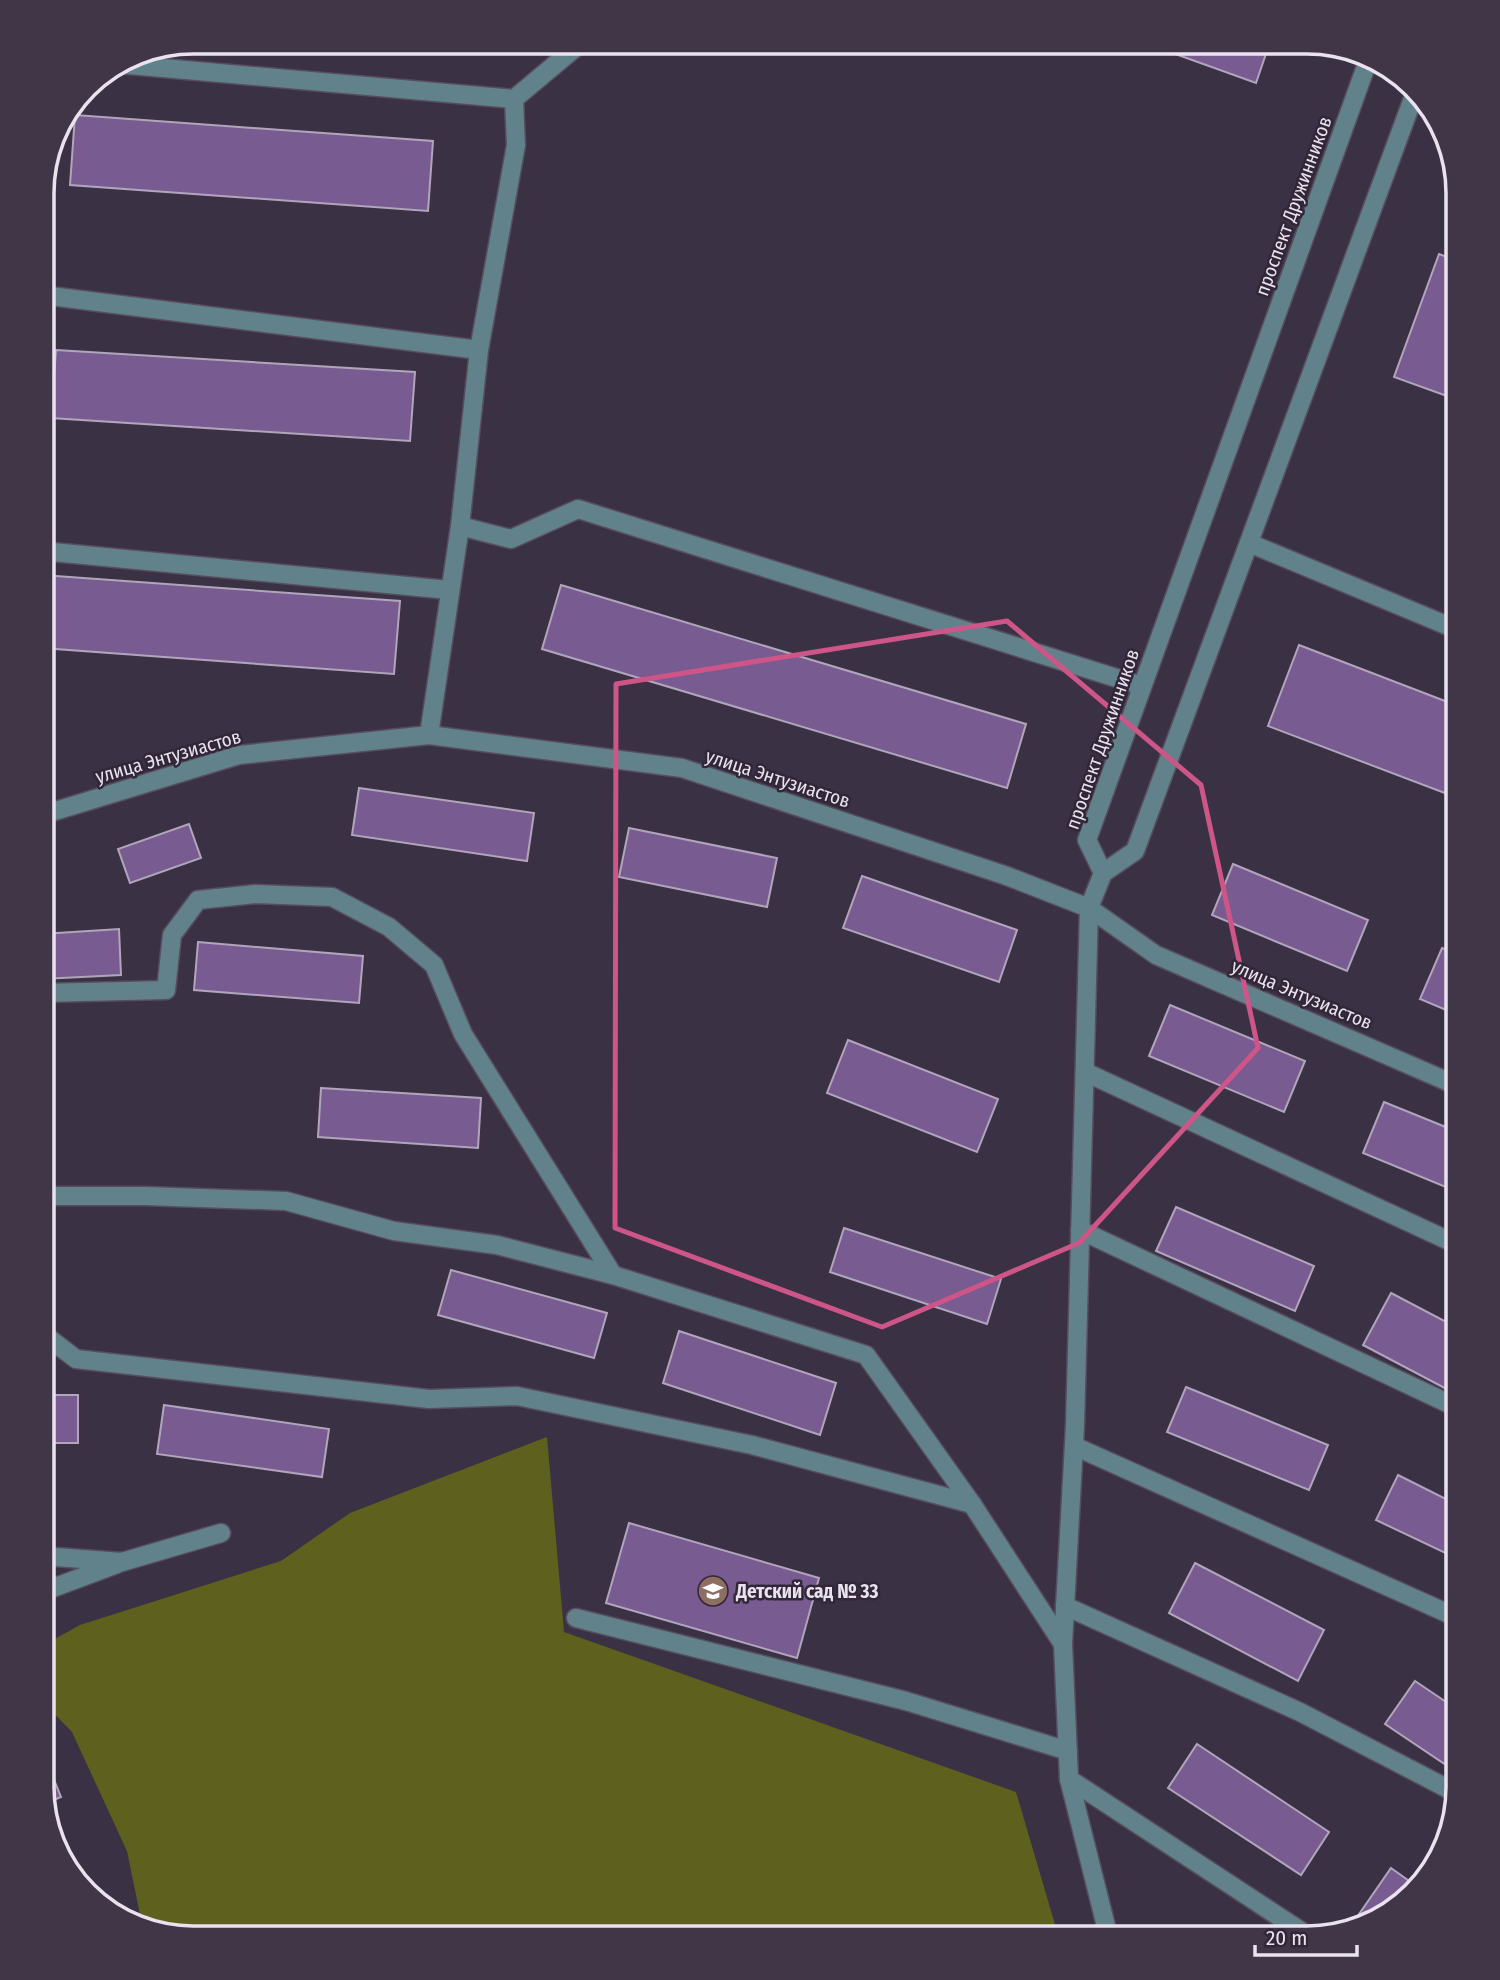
<svg xmlns="http://www.w3.org/2000/svg" width="1500" height="1980" font-family="'Fira Sans Condensed',sans-serif">
	<rect width="100%" height="100%" fill="#3b3144"/>
	<polygon fill="#5e611e" points="547,1437 564,1632 1016,1792 1059,1938 193,1938 142,1924 127,1851 72,1732 42,1701 42,1646 80,1625 281,1561 350,1513"/>
	<g fill="#785b90" stroke="#b1a5bc" stroke-width="2">
		<polygon points="1142,42 1270,42 1256,83"/>
		<polygon points="75,115 433,141 428,211 70,185"/>
		<polygon points="1439,254 1458,261 1458,400 1394,377"/>
		<polygon points="56,350 415,372 410,441 51,418"/>
		<polygon points="42,575 400,601 394,674 42,648"/>
		<polygon points="561,585 1026,724 1007,788 542,649"/>
		<polygon points="1299,645 1458,706 1458,798 1268,726"/>
		<polygon points="359,788 534,813 527,861 352,835"/>
		<polygon points="189,824 201,858 130,883 118,849"/>
		<polygon points="629,828 777,858 767,907 619,877"/>
		<polygon points="1233,864 1368,920 1347,971 1212,915"/>
		<polygon points="862,876 1017,930 999,982 843,928"/>
		<polygon points="119,929 121,975 42,979 42,934"/>
		<polygon points="198,942 363,956 359,1003 194,990"/>
		<polygon points="1442,948 1458,955 1458,1015 1420,999"/>
		<polygon points="1170,1005 1305,1061 1284,1112 1149,1056"/>
		<polygon points="848,1040 998,1099 977,1152 827,1093"/>
		<polygon points="321,1088 481,1098 478,1148 318,1137"/>
		<polygon points="1384,1102 1458,1132 1458,1192 1363,1153"/>
		<polygon points="1176,1207 1314,1266 1295,1311 1156,1251"/>
		<polygon points="844,1228 1001,1279 987,1324 830,1272"/>
		<polygon points="451,1270 607,1313 594,1358 438,1315"/>
		<polygon points="1391,1293 1458,1328 1458,1395 1363,1345"/>
		<polygon points="679,1331 836,1383 820,1435 663,1383"/>
		<polygon points="1186,1387 1328,1445 1309,1490 1167,1432"/>
		<rect x="42" y="1395" width="36" height="48"/>
		<polygon points="164,1405 329,1429 322,1477 157,1454"/>
		<polygon points="1398,1475 1458,1505 1458,1559 1376,1520"/>
		<polygon points="629,1523 819,1578 797,1658 606,1603"/>
		<polygon points="1195,1563 1324,1630 1298,1681 1169,1613"/>
		<polygon points="1415,1681 1458,1710 1458,1773 1385,1724"/>
		<polygon points="1197,1744 1329,1832 1301,1875 1168,1788"/>
		<polygon points="42,1750 61,1797 47,1803 42,1787"/>
		<polygon points="1391,1868 1416,1886 1390,1913 1358,1922 1355,1920"/>
	</g>
	<g fill="none" stroke-linecap="round" stroke-linejoin="round">
		<g stroke="#574d5f" stroke-width="21">
			<g id="minor">
				<polyline points="118,64 514,99 582,42"/>
				<polyline points="42,295 479,350"/>
				<polyline points="460,526 511,539 578,509 1142,686"/>
				<polyline points="1249,543 1458,630"/>
				<polyline points="42,551 449,590"/>
				<polyline points="429,735 460,526 479,350 516,145 514,99"/>
				<polyline points="42,815 239,755 429,735 682,768 1007,876 1089,908 1156,955 1458,1086"/>
				<polyline points="1103,873 1089,908 1075,1425 1063,1644 1069,1779 1310,1937"/>
				<polyline points="1103,873 1087,840 1369,58"/>
				<polyline points="1103,873 1135,851 1415,93"/>
				<polyline points="42,993 166,990 172,935 198,900 256,894 332,897 389,927 434,965 463,1034 613,1275 866,1355 972,1504"/>
				<polyline points="1085,1072 1458,1245"/>
				<polyline points="42,1196 145,1196 286,1201 394,1231 497,1245 613,1275"/>
				<polyline points="1080,1230 1458,1408"/>
				<polyline points="42,1333 76,1359 429,1399 517,1396 752,1445 972,1504 1063,1644"/>
				<polyline points="1074,1446 1458,1618"/>
				<polyline points="42,1556 122,1562 221,1533"/>
				<polyline points="42,1592 117,1564"/>
				<polyline points="1065,1606 1300,1712 1456,1793"/>
				<polyline points="576,1618 906,1701 1068,1751"/>
				<polyline points="1069,1779 1109,1938"/>
			</g>
		</g>
		<use href="#minor" stroke="#61828b" stroke-width="18"/>
	</g>
	<path fill="none" stroke="#ce5587" stroke-width="5" stroke-linejoin="round" d="M1007 621 1201 785 1258 1048 1079 1243 882 1327 615 1228 616 684Z"/>
	<defs>
		<g id="school-disc" transform="scale(1.575)"><circle r="9.5" fill="#8d6e63" stroke="#312739"/><path d="M0-5L7-2L0 1L-7-2ZM-4 1L0 2.5L4 1V4Q0 6-4 4Z" fill="#fff"/></g>
	</defs>
	<g fill-rule="evenodd">
		<use href="#school-disc" x="713" y="1591"/>
	</g>
	<g text-anchor="middle" stroke-width="5" stroke-linejoin="round" paint-order="stroke">
		<g font-size="19" fill="#eae3ef" stroke="#312739">
			<text transform="translate(1293 206) rotate(-70)" y="7">проспект Дружинников</text>
			<text transform="translate(1102 739) rotate(-71)" y="7">проспект Дружинников</text>
			<text transform="translate(168 756) rotate(-16)" y="7">улица Энтузиастов</text>
			<text transform="translate(778 778) rotate(18)" y="7">улица Энтузиастов</text>
			<text transform="translate(1302 994) rotate(23)" y="7">улица Энтузиастов</text>
		</g>
		<g font-size="19" font-weight="bold" fill="#eae3ef" stroke="#312739" text-anchor="start">
			<text x="736" y="1598">Детский сад № 33</text>
		</g>
	</g>
	<path d="M0 0H1500V1980H0ZM193 54H1307A139 139 0 0 1 1446 193V1787A139 139 0 0 1 1307 1926H193A139 139 0 0 1 54 1787V193A139 139 0 0 1 193 54Z" fill="#403648" fill-rule="evenodd"/>
	<path fill="none" stroke="#eae3ef" stroke-width="3.5" d="M193 54H1307A139 139 0 0 1 1446 193V1787A139 139 0 0 1 1307 1926H193A139 139 0 0 1 54 1787V193A139 139 0 0 1 193 54Z"/>
	<path d="M1255 1945v10h102v-10" fill="none" stroke="#eae3ef" stroke-width="3.5"/>
	<text x="1266" y="1945" font-size="21" fill="#eae3ef" stroke="#312739" stroke-width="5" paint-order="stroke">20 m</text>
</svg>
